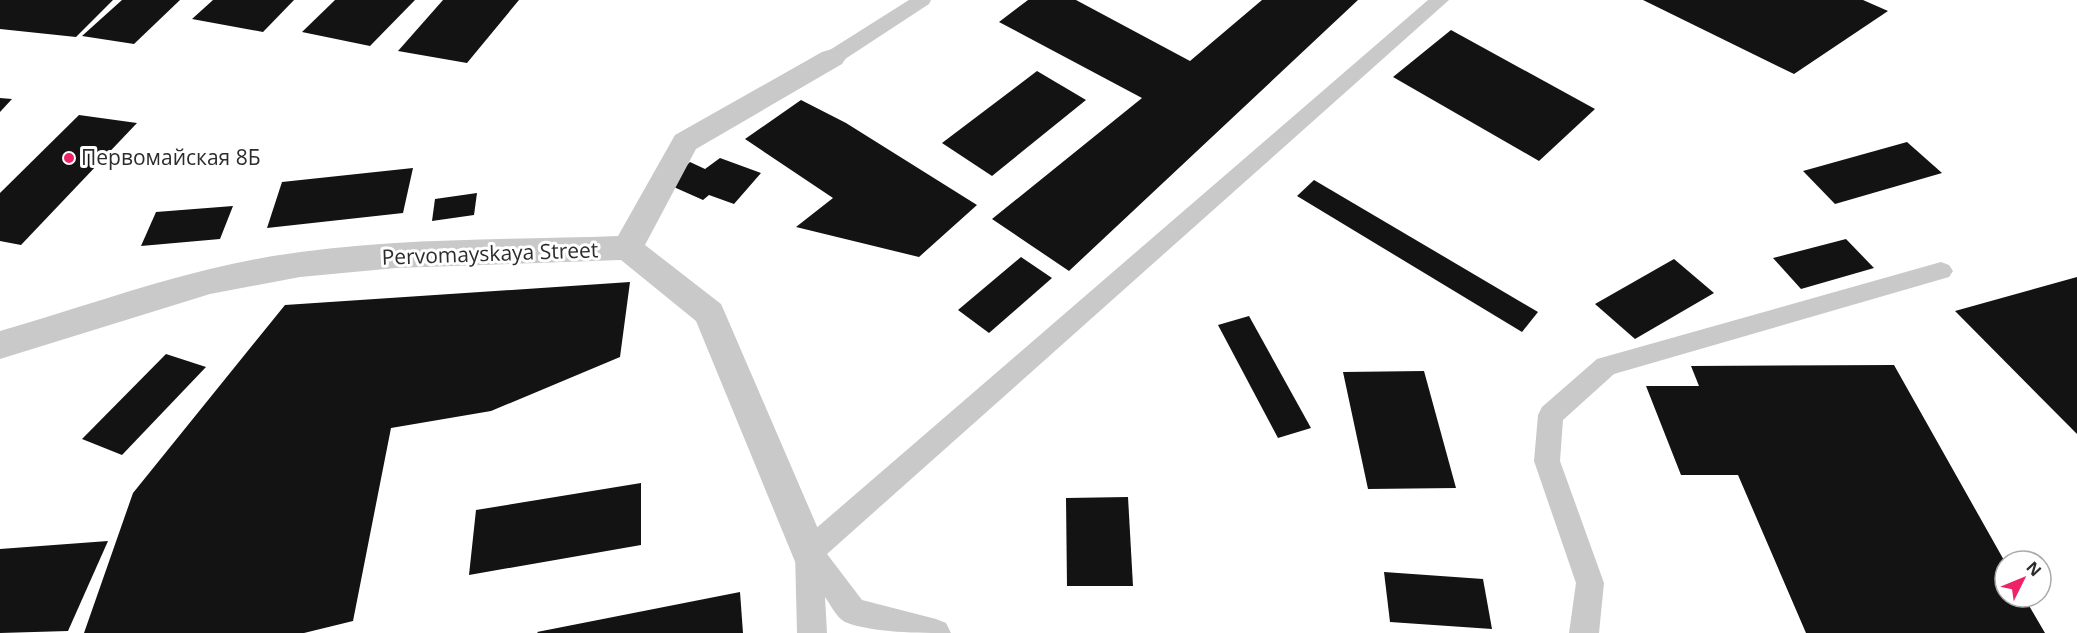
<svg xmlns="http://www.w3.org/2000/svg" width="2077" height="633" font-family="'Open Sans',sans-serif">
	<rect width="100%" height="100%" fill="#fff"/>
	<g fill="#131313">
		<polygon points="0,0 113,0 76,37 0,29"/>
		<polygon points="122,0 180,0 134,44 82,36"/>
		<polygon points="213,0 294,0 263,32 192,19"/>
		<polygon points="335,0 415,0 370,46 302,32"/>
		<polygon points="443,0 519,0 467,63 398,51"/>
		<polygon points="1028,0 1076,0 1190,61 1262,0 1358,0 1069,271 992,219 1142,98 999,22"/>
		<polygon points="1643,0 1863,0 1888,11 1794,74"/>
		<polygon points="1451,30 1595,109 1539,161 1393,77"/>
		<polygon points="1037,71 1086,100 992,176 942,143"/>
		<polygon points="0,98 12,99 0,112"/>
		<polygon points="801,100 846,123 977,205 919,257 796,227 833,198 745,139"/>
		<polygon points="79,115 137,123 21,245 0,241 0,193"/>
		<polygon points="1907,142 1942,173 1835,204 1803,171"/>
		<polygon points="720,158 761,173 734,204 709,195 703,200 667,184 690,162 705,169"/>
		<polygon points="413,168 403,213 267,228 282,182"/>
		<polygon points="1314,180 1538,312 1522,332 1297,196"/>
		<polygon points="477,193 474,215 432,221 435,199"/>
		<polygon points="233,206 220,239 141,246 156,212"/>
		<polygon points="1846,239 1874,268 1801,289 1773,258"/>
		<polygon points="1021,257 1052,278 989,333 958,310"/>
		<polygon points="1674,259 1714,293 1635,339 1595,304"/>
		<polygon points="2077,277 2077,434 1955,311"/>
		<polygon points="630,282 620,357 491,411 391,428 353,621 304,633 84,633 133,493 285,305"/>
		<polygon points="1249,316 1311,428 1278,438 1218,325"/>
		<polygon points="166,354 206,367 122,455 82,439"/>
		<polygon points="1894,365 2005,562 2005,597 2024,597 2045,633 1806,633 1738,475 1681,475 1646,386 1699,386 1691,366"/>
		<polygon points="1424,371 1456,488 1368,489 1343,372"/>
		<polygon points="641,483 641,545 469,575 476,510"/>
		<polygon points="1128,497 1133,586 1067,586 1066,498"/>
		<polygon points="108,541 68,631 0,633 0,549"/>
		<polygon points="1384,572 1483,579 1492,629 1390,622"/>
		<polygon points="740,592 743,633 538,633 537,632"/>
	</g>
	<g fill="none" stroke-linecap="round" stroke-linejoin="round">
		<g fill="#c9c9c9" fill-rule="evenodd">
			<polygon points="909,0 931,0 929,4 839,63 832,65 825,63 822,58 825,53"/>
			<path d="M1428 0H1449L827 554 862 600 936 619 946 623 951 633C920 633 872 633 845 622 837 618 830 604 825 597L827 633H797L795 552 799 543Z"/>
			<polygon points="1941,262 1949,265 1953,271 1949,277 1614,374 1563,420 1560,461 1604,583 1599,633 1569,633 1576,583 1534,461 1538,415 1542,407 1597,359"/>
		</g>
		<path fill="#c9c9c9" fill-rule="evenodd" d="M832 49 842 52 846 58 842 64 696 149 645 245 721 304 725 313 828 552 822 564 809 570 796 564 696 321 621 260 396 268 300 277 210 294 0 359V331C70 311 139 286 210 269 342 236 483 241 618 236L675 135 822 52Z"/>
	</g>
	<circle fill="#ee2365" stroke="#fff" stroke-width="2" cx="69" cy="158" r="6"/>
	<g text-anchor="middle" stroke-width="6" stroke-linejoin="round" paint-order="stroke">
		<g font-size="21" fill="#2c2c2c" stroke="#fff" text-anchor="start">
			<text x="81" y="165">Первомайская 8Б</text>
		</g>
		<g font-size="21" fill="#2c2c2c" stroke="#fff">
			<text transform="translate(490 254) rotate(-2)" y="7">Pervomayskaya Street</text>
		</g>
	</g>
	<g transform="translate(2023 579) rotate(47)"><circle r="28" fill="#ffffff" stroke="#ababab" stroke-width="1.5"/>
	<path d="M0-4.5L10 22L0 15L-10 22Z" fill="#ee2365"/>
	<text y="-9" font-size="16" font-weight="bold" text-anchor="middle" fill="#2c2c2c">N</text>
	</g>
</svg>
